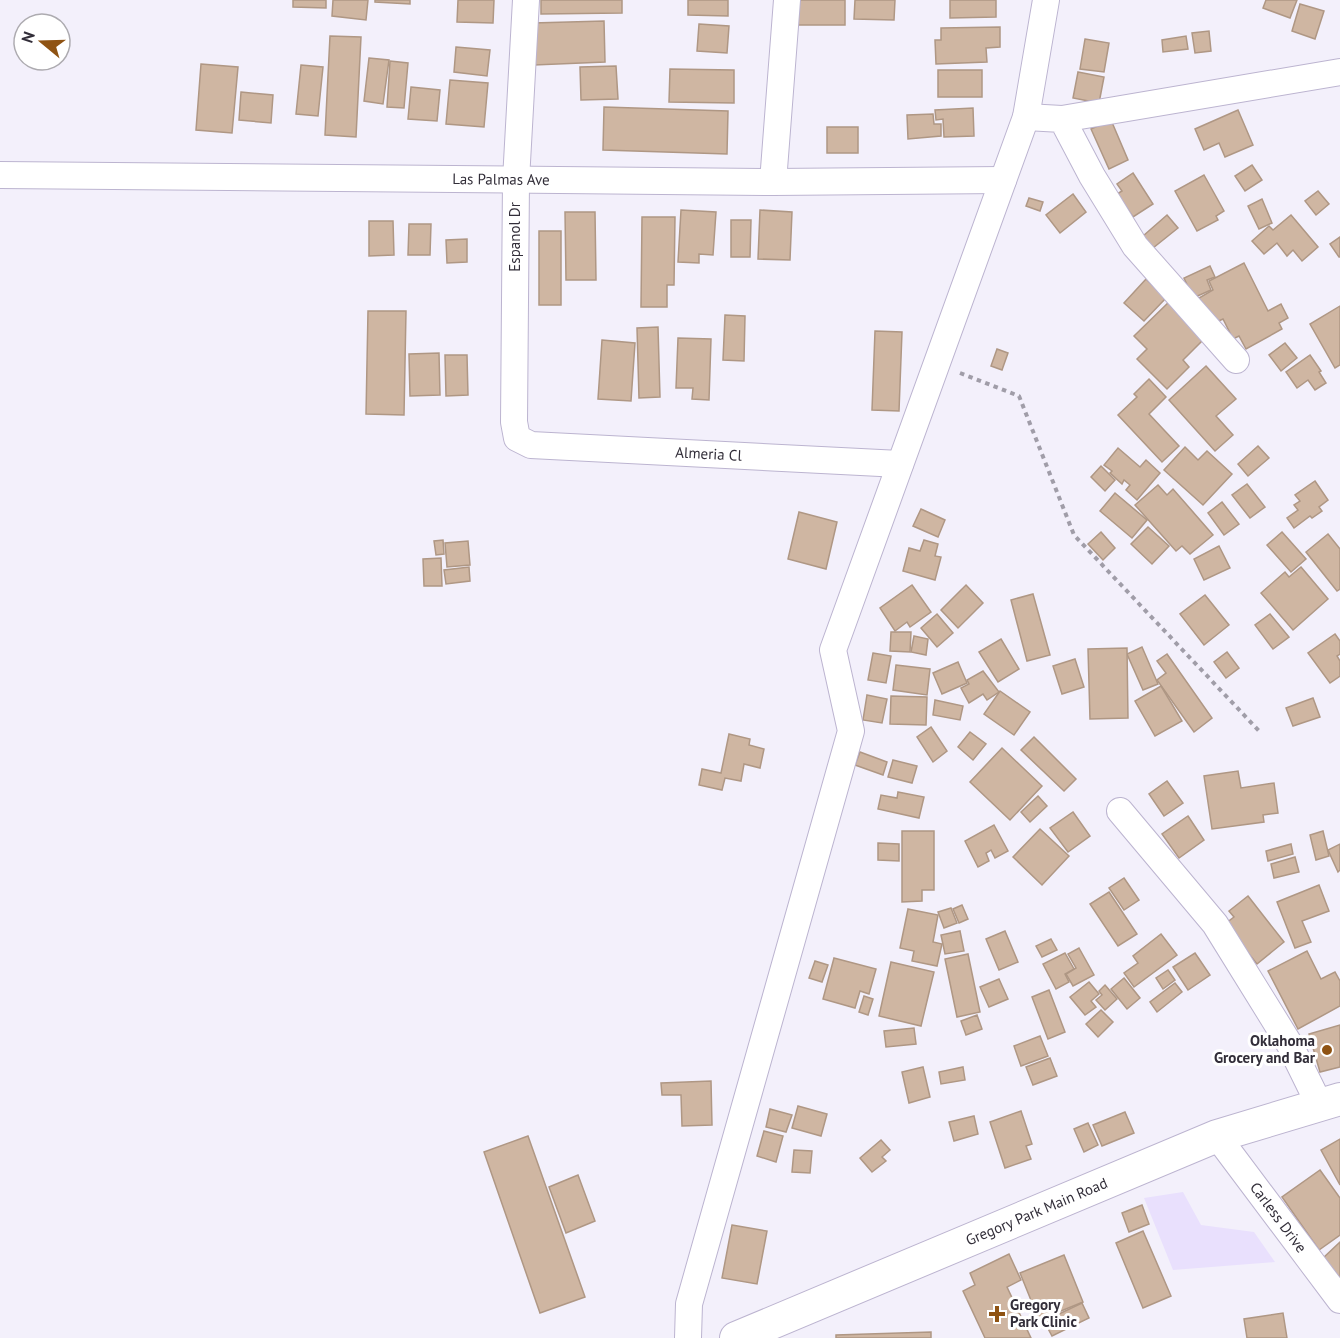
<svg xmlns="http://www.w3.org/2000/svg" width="1340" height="1338" font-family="'PT Sans',sans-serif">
	<rect width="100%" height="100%" fill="#f3f0fb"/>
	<polygon fill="#e9e0fd" points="1183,1192 1201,1225 1254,1232 1275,1262 1173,1270 1144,1198"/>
	<g fill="#cfb6a2" stroke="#af9784" stroke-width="1.5">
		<polygon points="293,0 326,0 326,8 293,7"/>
		<polygon points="333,0 368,0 366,20 332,16"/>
		<polygon points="375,0 410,0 410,4 375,2"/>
		<polygon points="458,0 494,0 493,23 457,22"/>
		<polygon points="541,0 622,0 622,13 541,14"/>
		<polygon points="688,0 728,0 728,16 688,15"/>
		<rect x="795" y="0" width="50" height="25"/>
		<polygon points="855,0 895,0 894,20 854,19"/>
		<polygon points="950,0 996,0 996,17 950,18"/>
		<polygon points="1266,0 1297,0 1290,18 1263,8"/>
		<polygon points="1300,4 1324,11 1315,39 1292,31"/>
		<polygon points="604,21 605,62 534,65 533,23"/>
		<polygon points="699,24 729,26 727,53 697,51"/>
		<polygon points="1000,27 1000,47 986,48 987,62 936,64 935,40 941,40 941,28"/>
		<polygon points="1209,31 1211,51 1195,53 1192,33"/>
		<polygon points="330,36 361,37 356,137 325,135"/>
		<polygon points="1186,36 1188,49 1163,52 1162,40"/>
		<polygon points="1085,39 1109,43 1104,72 1080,69"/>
		<polygon points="456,47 490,50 487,76 454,72"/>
		<polygon points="369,58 389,60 383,104 364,101"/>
		<polygon points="390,61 408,63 404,108 387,107"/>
		<polygon points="201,64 238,67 232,133 196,130"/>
		<polygon points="301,65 323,67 318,116 296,114"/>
		<polygon points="616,66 618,99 581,100 580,67"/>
		<polygon points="670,69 734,70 734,103 669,102"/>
		<rect x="938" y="70" width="44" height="27"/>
		<polygon points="1078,72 1104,77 1099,103 1073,98"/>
		<polygon points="450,80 488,83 484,127 446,124"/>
		<polygon points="411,87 440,90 437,121 408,119"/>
		<polygon points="241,92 273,95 271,123 239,120"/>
		<polygon points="604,107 728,111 727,154 603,150"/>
		<polygon points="973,108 974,136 944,137 943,119 936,120 935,110"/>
		<polygon points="1238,110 1253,145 1225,157 1219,143 1204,150 1195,129"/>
		<polygon points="933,114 934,124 941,124 941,136 908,139 907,115"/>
		<polygon points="1111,120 1128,160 1109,169 1091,129"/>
		<rect x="827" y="127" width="31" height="26"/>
		<polygon points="1252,165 1262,180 1245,191 1235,176"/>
		<polygon points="1133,173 1153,204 1133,217 1117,194 1122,191 1117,184"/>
		<polygon points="1204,175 1224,211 1216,216 1218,220 1197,231 1175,191"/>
		<polygon points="1318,191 1329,204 1316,215 1305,201"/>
		<polygon points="1073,194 1086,212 1060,233 1046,215"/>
		<polygon points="1029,198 1043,202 1040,211 1026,206"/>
		<polygon points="1262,199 1272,223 1259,229 1248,206"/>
		<polygon points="681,210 716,212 713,255 699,254 699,263 678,262"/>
		<polygon points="760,210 792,212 790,260 758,259"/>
		<polygon points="565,212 595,212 596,280 566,280"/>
		<polygon points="1167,215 1178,228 1153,248 1143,236"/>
		<polygon points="1291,215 1318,247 1302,261 1293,250 1287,256 1277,243 1264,254 1252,241 1269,226 1273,230"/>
		<polygon points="642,217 675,217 674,285 667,285 667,307 641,307"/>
		<polygon points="731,220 751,220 750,257 731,257"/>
		<polygon points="369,221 393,221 394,255 369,256"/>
		<polygon points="409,224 431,224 430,255 408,255"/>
		<rect x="539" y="231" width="22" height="74"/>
		<polygon points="1340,237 1340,257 1339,257 1330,244"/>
		<polygon points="467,239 467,262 447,263 446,240"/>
		<polygon points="1244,263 1268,311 1281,304 1288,318 1279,323 1282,329 1246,349 1239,336 1233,339 1223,319 1212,324 1199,298 1213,290 1209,281"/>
		<polygon points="1210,266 1215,277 1207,280 1211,290 1193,298 1184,278"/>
		<polygon points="1146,279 1166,298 1144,321 1124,303"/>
		<polygon points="1173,298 1209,334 1183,360 1189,367 1167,389 1137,359 1147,349 1134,336"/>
		<polygon points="1340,306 1340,365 1335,368 1310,324"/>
		<polygon points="368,311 406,311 404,415 366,414"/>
		<polygon points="725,315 745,316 744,361 723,360"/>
		<polygon points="658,327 660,397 639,398 637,328"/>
		<polygon points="875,331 902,332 899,411 872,410"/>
		<polygon points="678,338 711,339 709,400 692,399 693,388 676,388"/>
		<polygon points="602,340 635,343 631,401 598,399"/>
		<polygon points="1285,343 1297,358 1281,371 1269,355"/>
		<polygon points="997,349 1008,353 1002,370 991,366"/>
		<polygon points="439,353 440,395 410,396 409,354"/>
		<polygon points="445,355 467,355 468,395 446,396"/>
		<polygon points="1310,355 1321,371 1319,372 1326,383 1315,390 1308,380 1297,388 1286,372"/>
		<polygon points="1206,366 1236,399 1216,416 1233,435 1215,451 1169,400"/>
		<polygon points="1149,379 1166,397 1149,414 1179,446 1162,462 1118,415 1137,397 1134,394"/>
		<polygon points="1258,446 1269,458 1248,476 1238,464"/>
		<polygon points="1185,447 1198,460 1207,451 1232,474 1203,505 1164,470"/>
		<polygon points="1118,448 1140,467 1146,460 1160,473 1137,500 1126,490 1130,485 1124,480 1122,484 1110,473 1112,471 1104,465"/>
		<polygon points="1101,466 1115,480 1105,491 1091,477"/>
		<polygon points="1315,481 1328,500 1319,507 1322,511 1312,518 1310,516 1294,528 1287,518 1298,510 1294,505 1300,501 1295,495"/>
		<polygon points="1247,484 1265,507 1250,518 1232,495"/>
		<polygon points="1158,485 1167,495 1173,489 1213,535 1190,554 1182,546 1176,551 1135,505"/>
		<polygon points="1115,493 1147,520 1132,538 1100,511"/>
		<polygon points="1222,502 1239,524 1224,535 1208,513"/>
		<polygon points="921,509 945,520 938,537 913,526"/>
		<polygon points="799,512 837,522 826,569 788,559"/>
		<polygon points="1148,527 1169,546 1152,564 1131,544"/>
		<polygon points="1101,532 1115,548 1103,560 1088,544"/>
		<polygon points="1282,532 1306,559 1291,572 1267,545"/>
		<polygon points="1328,534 1340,549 1340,589 1337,591 1306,552"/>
		<polygon points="443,540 444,554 436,555 434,541"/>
		<polygon points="924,540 938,544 935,556 941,557 935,580 903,571 909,548 920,551"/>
		<polygon points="468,541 470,565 447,567 445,543"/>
		<polygon points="1219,546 1230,568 1204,580 1194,559"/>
		<polygon points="441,558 442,586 424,586 423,559"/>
		<polygon points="469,567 470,581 446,584 444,570"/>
		<polygon points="1301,567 1328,599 1293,630 1261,593 1285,572 1289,577"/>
		<polygon points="912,585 931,612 910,627 907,622 895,631 880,608"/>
		<polygon points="966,585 983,603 958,628 941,610"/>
		<polygon points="1033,594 1050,655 1027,661 1011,600"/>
		<polygon points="1205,595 1229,625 1204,645 1180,614"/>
		<polygon points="937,614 953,633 937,647 921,628"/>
		<polygon points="1270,614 1289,637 1273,649 1255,625"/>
		<polygon points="891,632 911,632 910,652 890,651"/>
		<polygon points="1335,634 1340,641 1340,654 1337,656 1340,661 1340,676 1330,683 1308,653"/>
		<polygon points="914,636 928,639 926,655 911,652"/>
		<polygon points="1001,639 1019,669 998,682 979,652"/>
		<polygon points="1142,647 1158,684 1143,690 1127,654"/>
		<polygon points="1127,648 1128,718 1090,719 1088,649"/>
		<polygon points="1227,652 1239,668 1226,678 1214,662"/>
		<polygon points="873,653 891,656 886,683 868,680"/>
		<polygon points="1167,654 1212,718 1194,732 1157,680 1166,673 1157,661"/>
		<polygon points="1075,659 1084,687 1062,694 1053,666"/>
		<polygon points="958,662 967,683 942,694 933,673"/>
		<polygon points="896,665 930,669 927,695 893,690"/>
		<polygon points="983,671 999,692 987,700 983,694 969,703 961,688 969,684 967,680"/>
		<polygon points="1161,686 1182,721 1155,736 1135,701"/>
		<polygon points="1000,691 1030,712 1014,735 984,714"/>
		<polygon points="867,695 887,699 882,723 863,720"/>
		<polygon points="891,696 927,697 926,725 890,724"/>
		<polygon points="1313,698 1320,717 1293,726 1286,708"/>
		<polygon points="935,700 963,706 960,720 933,715"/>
		<polygon points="931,727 947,751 933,762 917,737"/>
		<polygon points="970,732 986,744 973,760 958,747"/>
		<polygon points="729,734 750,739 749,745 764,749 760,768 744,764 741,781 725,778 722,790 699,785 702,769 721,773"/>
		<polygon points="1034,737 1076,779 1064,791 1021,750"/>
		<polygon points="1002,748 1042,786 1010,820 970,782"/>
		<polygon points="860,752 887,762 883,775 855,765"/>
		<polygon points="893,760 917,766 912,783 888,777"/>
		<polygon points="1238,771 1241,788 1274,783 1278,813 1263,815 1264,822 1212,829 1204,776"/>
		<polygon points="1167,781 1183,803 1164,816 1149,794"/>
		<polygon points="898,792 924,797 919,818 878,809 881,795 897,798"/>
		<polygon points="1038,796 1047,806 1030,822 1021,812"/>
		<polygon points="1073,812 1090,836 1068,852 1050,828"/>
		<polygon points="1188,816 1204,840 1179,858 1162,834"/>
		<polygon points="994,825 1008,851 995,858 991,850 986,853 989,861 978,867 965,841"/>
		<polygon points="1040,829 1069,856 1042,885 1013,857"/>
		<polygon points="902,831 934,831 934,890 922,890 922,901 902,902"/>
		<polygon points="1323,831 1329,856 1316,860 1310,835"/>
		<polygon points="878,843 899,844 899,861 878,860"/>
		<polygon points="1291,844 1293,854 1268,861 1266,851"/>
		<polygon points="1340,844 1340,870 1338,872 1328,850"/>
		<polygon points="1295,857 1299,872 1274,878 1271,864"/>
		<polygon points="1124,878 1139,900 1124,910 1109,888"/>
		<polygon points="1319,885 1329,911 1302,921 1311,942 1295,948 1277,902"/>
		<polygon points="1109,892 1137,934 1118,946 1090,904"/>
		<polygon points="1248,896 1284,942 1257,964 1225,924 1234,917 1229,911"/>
		<polygon points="962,905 968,919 959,923 953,909"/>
		<polygon points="951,908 957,923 944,928 938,912"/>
		<polygon points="908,909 938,915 933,942 942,944 937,966 912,961 914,951 900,948"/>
		<polygon points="960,931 964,951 945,954 941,935"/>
		<polygon points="1005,931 1018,962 999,970 986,939"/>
		<polygon points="1161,934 1177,955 1134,987 1124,973 1138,963 1133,956"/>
		<polygon points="1051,939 1057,950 1042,957 1036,946"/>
		<polygon points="1079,948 1094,975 1073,986 1066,974 1076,968 1068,954"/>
		<polygon points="1307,951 1321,979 1335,972 1340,981 1340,1006 1298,1029 1268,971"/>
		<polygon points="1065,953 1074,969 1065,974 1069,982 1056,989 1043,964"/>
		<polygon points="1195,953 1210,975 1188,990 1173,967"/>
		<polygon points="968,954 980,1012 957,1017 945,959"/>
		<polygon points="834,958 876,969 869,994 860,991 855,1008 823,999"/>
		<polygon points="815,961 828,965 822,982 809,978"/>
		<polygon points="891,962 934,972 921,1026 879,1016"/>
		<polygon points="1168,970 1175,980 1163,989 1156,978"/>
		<polygon points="1124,978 1140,998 1127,1009 1111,989"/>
		<polygon points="999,979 1008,999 989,1007 980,987"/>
		<polygon points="1089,982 1099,994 1091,1001 1096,1007 1085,1015 1070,997"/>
		<polygon points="1175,983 1182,992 1157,1012 1150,1002"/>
		<polygon points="1105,985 1117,999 1105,1010 1096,1000 1102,995 1099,991"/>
		<polygon points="1049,990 1065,1032 1048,1039 1032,997"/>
		<polygon points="864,996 873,999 868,1015 859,1012"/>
		<polygon points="1101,1010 1113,1022 1098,1037 1086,1024"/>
		<polygon points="977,1015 982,1029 966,1035 961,1021"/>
		<polygon points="1340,1025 1340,1067 1320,1072 1309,1034"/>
		<polygon points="914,1028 916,1044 886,1047 884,1031"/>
		<polygon points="1040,1036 1048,1056 1021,1066 1014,1046"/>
		<polygon points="1050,1058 1057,1076 1033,1085 1026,1067"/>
		<polygon points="923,1067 930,1097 909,1103 902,1072"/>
		<polygon points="963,1067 965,1080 941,1084 939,1072"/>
		<polygon points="711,1081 712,1125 682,1126 681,1095 662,1095 661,1083"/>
		<polygon points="798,1106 827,1114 821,1136 792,1128"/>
		<polygon points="770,1109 792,1115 786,1132 766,1127"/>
		<polygon points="1021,1111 1032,1144 1026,1146 1031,1159 1005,1168 990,1122"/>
		<polygon points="1125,1112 1134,1133 1102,1146 1093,1125"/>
		<polygon points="974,1116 978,1134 954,1141 949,1122"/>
		<polygon points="1088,1123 1098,1145 1084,1152 1074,1129"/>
		<polygon points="764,1131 783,1136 776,1162 757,1156"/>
		<polygon points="528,1136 585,1297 540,1313 484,1152"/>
		<polygon points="1340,1139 1340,1185 1321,1150"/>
		<polygon points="881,1140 890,1150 882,1157 886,1161 872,1172 860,1158"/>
		<polygon points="794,1150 812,1151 810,1173 792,1172"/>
		<polygon points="1320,1170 1340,1198 1340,1235 1319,1250 1282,1197"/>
		<polygon points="578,1175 595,1221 566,1233 549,1187"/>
		<polygon points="1142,1205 1149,1224 1129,1232 1122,1213"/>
		<polygon points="732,1225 767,1231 757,1284 722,1278"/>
		<polygon points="1143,1231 1171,1296 1143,1308 1116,1243"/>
		<polygon points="1340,1242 1340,1278 1322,1259"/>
		<polygon points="1009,1254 1021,1280 1007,1287 1031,1338 985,1338 963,1291 975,1285 970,1273"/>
		<polygon points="1064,1255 1083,1302 1039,1320 1020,1273"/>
		<polygon points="1082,1303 1089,1318 1052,1336 1044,1321"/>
		<polygon points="1283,1313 1287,1338 1247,1338 1244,1319"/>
		<polygon points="931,1332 931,1338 836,1338 836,1335"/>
	</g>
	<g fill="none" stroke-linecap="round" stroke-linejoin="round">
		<g stroke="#bcb4d0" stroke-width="28">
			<g id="minor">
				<path id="s1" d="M526 0 516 180 514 422 517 438 531 445 900 464"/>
				<polyline points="1026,117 1062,119 1092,176 1135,246 1236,360"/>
				<polyline points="1062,119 1340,72"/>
				<path id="s2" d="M0 175 773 182 1003 180"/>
				<polyline points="773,182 787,0"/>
				<polyline points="1120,811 1215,924 1290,1045 1319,1104"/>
				<path id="s3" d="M1217 1136 1340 1300"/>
				<polyline points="688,1338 689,1304 851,731 833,650 1026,117 1046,0"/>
			</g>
		</g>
		<g stroke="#bcb4d0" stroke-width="34">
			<g id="tertiary">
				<path id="s4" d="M736 1338 1217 1136 1340 1099"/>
			</g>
		</g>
		<polyline stroke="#a09da8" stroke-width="4" stroke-dasharray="4.5 4.5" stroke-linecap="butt" points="960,373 1019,396 1074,535 1261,733"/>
		<use href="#minor" stroke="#fff" stroke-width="26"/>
		<use href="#tertiary" stroke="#fff" stroke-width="32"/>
	</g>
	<g fill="#8f5313" stroke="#fff" stroke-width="2">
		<circle cx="1327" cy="1050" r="6"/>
		<path d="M994 1305h6v6h6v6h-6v6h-6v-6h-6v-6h6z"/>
	</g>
	<g text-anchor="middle" stroke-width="6" stroke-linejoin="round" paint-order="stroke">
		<g font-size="15" fill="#322e39" stroke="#fff">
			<text dy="5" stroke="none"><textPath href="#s2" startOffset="501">Las Palmas Ave</textPath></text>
			<text transform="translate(515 237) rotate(-90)" y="5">Espanol Dr</text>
			<text dy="5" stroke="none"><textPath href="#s1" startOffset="632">Almeria Cl</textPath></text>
			<text dy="5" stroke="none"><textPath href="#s4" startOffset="326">Gregory Park Main Road</textPath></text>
			<text dy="5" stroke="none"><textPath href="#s3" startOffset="102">Carless Drive</textPath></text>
		</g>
		<g font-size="15" font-weight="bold" fill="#322e39" stroke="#fff" text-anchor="end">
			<text x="1315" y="1046">Oklahoma<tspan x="1315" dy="17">Grocery and Bar</tspan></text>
			<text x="1010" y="1310" text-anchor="start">Gregory<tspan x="1010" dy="17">Park Clinic</tspan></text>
		</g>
	</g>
	<g transform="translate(42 42) rotate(289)"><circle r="28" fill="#ffffff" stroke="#adabb0" stroke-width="1.5"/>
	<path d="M0-4.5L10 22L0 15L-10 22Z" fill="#8f5313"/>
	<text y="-9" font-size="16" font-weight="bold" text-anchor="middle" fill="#322e39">N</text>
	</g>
</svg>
